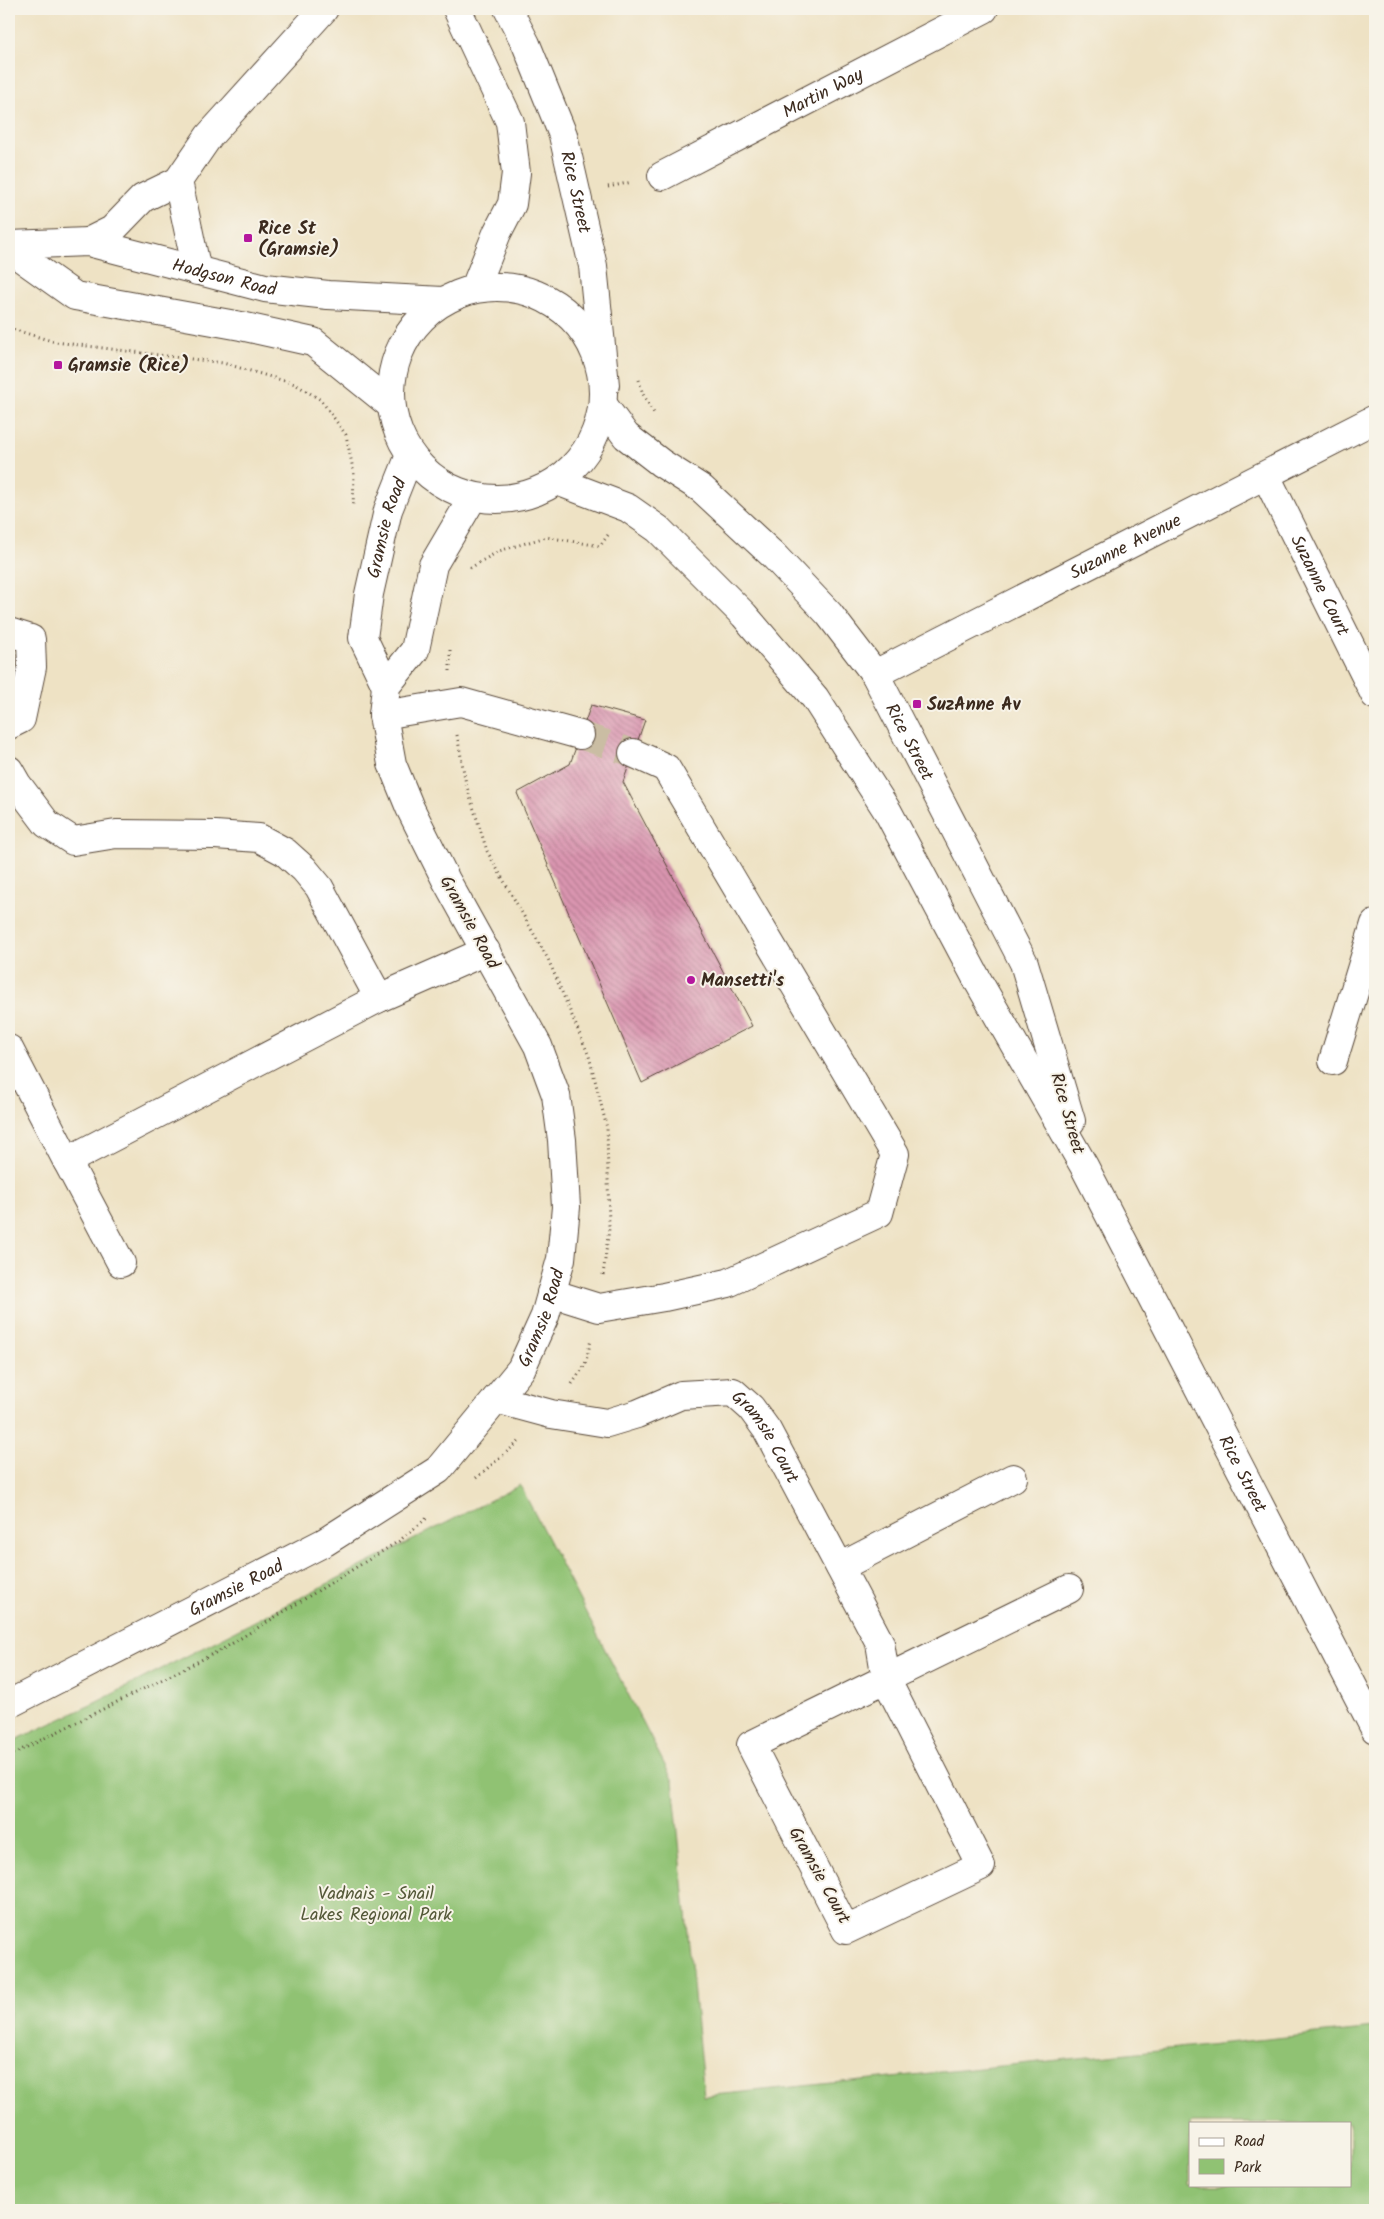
<svg xmlns="http://www.w3.org/2000/svg" width="1384" height="2219" font-family="Kalam,sans-serif">
	<defs>
		<pattern id="building-back-hatch" width="6" height="6" patternUnits="userSpaceOnUse" patternTransform="scale(1.25)"><rect width="6" height="6" fill="#da95b0"/><path d="M-1 5l2 2M0 0l6 6M5-1l2 2" fill="none" stroke="#b27a8f"/></pattern>
	</defs>
	<rect width="100%" height="100%" fill="#f7f3e8"/>
	<filter id="ink" filterUnits="userSpaceOnUse"><feTurbulence type="fractalNoise" baseFrequency=".02" numOctaves="2"/><feDisplacementMap in="SourceGraphic" scale="10" xChannelSelector="R" yChannelSelector="G"/><feConvolveMatrix kernelMatrix="1 2 1 2 8 2 1 2 1" color-interpolation-filters="sRGB"/></filter>
	<filter id="wash" filterUnits="userSpaceOnUse"><feTurbulence type="fractalNoise" baseFrequency=".0096" numOctaves="4" result="noise"/><feDisplacementMap in="SourceGraphic" scale="20" xChannelSelector="R" yChannelSelector="G"/><feGaussianBlur stdDeviation="1.12" result="paint"/><feColorMatrix in="noise" values="0 0 0 0 0 0 0 0 0 0 0 0 0 0 0 0 0 1.4 0 .05"/><feComposite in="paint" operator="in"/></filter>
	<g filter="url(#wash)">
		<rect width="100%" height="100%" fill="#eee2c4"/>
		<path fill="#90c273" stroke="#667648" fill-rule="evenodd" d="M520 1485 673 1781 704 2096 1375 2028V2210H9V1743L95 1703ZM1190 2123H1350V2185H1190Z"/>
		<g id="blocks">
			<polygon fill="url(#building-back-hatch)" points="591,705 645,720 623,782 752,1026 642,1083 517,793 570,764"/>
		</g>
	</g>
	<g filter="url(#ink)">
		<use href="#blocks" fill-opacity="0" stroke="#564637" stroke-width="1"/>
		<g fill="none" stroke-linecap="round" stroke-linejoin="round">
			<polyline stroke="#cabda3" stroke-width="28" stroke-dasharray="28 14" stroke-linecap="butt" points="580,735 633,753"/>
			<g stroke="#564637" stroke-width="30">
				<g id="minor">
					<polyline points="457,9 510,122 516,173 512,204 497,233 475,288"/>
					<path id="s1" d="M508 9 526 44 563 135 593 266 605 385"/>
					<path id="s2" d="M662 176 984 9"/>
					<polyline points="178,181 197,271"/>
					<polyline points="88,242 112,230 143,198 178,181 209,136 324,9"/>
					<path id="s3" d="M1266 476 1375 695"/>
					<polyline points="9,632 31,639 32,667 21,719 9,725"/>
					<path id="s4" d="M875 674 1375 419"/>
					<path id="s5" d="M386 686 363 638 369 594 388 510 410 455"/>
					<polyline points="383,715 461,702 580,735"/>
					<polyline points="9,770 17,784 47,824 73,841 116,834 215,835 259,838 285,852 304,869 319,887 379,998 486,951"/>
					<polyline points="9,1049 67,1161 379,998"/>
					<polyline points="1333,1061 1375,924"/>
					<polyline points="67,1161 121,1263"/>
					<polyline points="551,1293 599,1308 664,1297 728,1283 879,1213 895,1154 666,768 633,753"/>
					<path id="s6" d="M496 1399 551 1414 607 1423 637 1414 681 1395 733 1392 751 1408 767 1430 880 1643 886 1679 981 1866 846 1930 751 1745 1069 1589"/>
					<polyline points="840,1567 1013,1478"/>
					<path id="s7" d="M9 1704 325 1542 438 1470 521 1369 545 1316 561 1259 566 1207 562 1140 556 1095 538 1046 446 880 410 808 392 764 383 715 386 686 415 650 433 565 473 497"/>
				</g>
			</g>
			<g stroke="#564637" stroke-width="30">
				<g id="major">
					<path id="s8" d="M9 245 88 242 265 288 328 295 443 301"/>
					<polyline points="9,249 75,296 241,326 313,342 391,405"/>
					<circle cx="497" cy="393" r="106"/>
					<path id="s9" d="M604 406 626 436 661 463 702 489 774 556 829 614 875 674 1024 963 1071 1121"/>
					<path id="s10" d="M557 481 628 508 658 529 744 615 815 698 888 812 978 981 1084 1166 1375 1729"/>
				</g>
			</g>
			<g stroke="#564637" stroke-width="3" stroke-dasharray="1 4" stroke-linecap="butt">
				<polyline points="608,187 632,182"/>
				<polyline points="9,328 55,342 223,363 295,384 321,400 346,435 354,474 353,508"/>
				<polyline points="639,380 643,394 655,415"/>
				<polyline points="470,568 499,551 546,537 600,546 608,535"/>
				<polyline points="450,650 450,672"/>
				<polyline points="457,735 466,784 487,851 548,959 589,1056 607,1128 609,1229 603,1275"/>
				<polyline points="572,1384 585,1365 591,1340"/>
				<polyline points="476,1478 521,1440"/>
				<polyline points="9,1756 223,1649 399,1541 427,1518"/>
			</g>
			<use href="#minor" stroke="#fff" stroke-width="28"/>
			<use href="#major" stroke="#fff" stroke-width="28"/>
		</g>
	</g>
	<g fill="#b5179e" stroke="#f7f3e8" stroke-width="2">
		<rect x="243" y="233" width="10" height="10" rx="2.5"/>
		<rect x="53" y="360" width="10" height="10" rx="2.5"/>
		<rect x="912" y="699" width="10" height="10" rx="2.5"/>
		<circle cx="691" cy="980" r="5"/>
	</g>
	<g text-anchor="middle" stroke-width="4" stroke-linejoin="round" paint-order="stroke">
		<g font-size="18" fill="#3b2a1e" stroke="#f7f3e8">
			<text dy="6" stroke="none"><textPath href="#s2" startOffset="181">Martin Way</textPath></text>
			<text dy="6" stroke="none"><textPath href="#s1" startOffset="196">Rice Street</textPath></text>
			<text dy="6" stroke="none"><textPath href="#s8" startOffset="220">Hodgson Road</textPath></text>
			<text dy="6" stroke="none"><textPath href="#s5" startOffset="166">Gramsie Road</textPath></text>
			<text dy="6" stroke="none"><textPath href="#s4" startOffset="281">Suzanne Avenue</textPath></text>
			<text dy="6" stroke="none"><textPath href="#s3" startOffset="122">Suzanne Court</textPath></text>
			<text dy="6" stroke="none"><textPath href="#s9" startOffset="460">Rice Street</textPath></text>
			<text transform="translate(470 922) rotate(61)" y="6">Gramsie Road</text>
			<text transform="translate(1068 1113) rotate(74)" y="6">Rice Street</text>
			<text dy="6" stroke="none"><textPath href="#s7" startOffset="675">Gramsie Road</textPath></text>
			<text dy="6" stroke="none"><textPath href="#s6" startOffset="301">Gramsie Court</textPath></text>
			<text dy="6" stroke="none"><textPath href="#s10" startOffset="1230">Rice Street</textPath></text>
			<text dy="6" stroke="none"><textPath href="#s7" startOffset="255">Gramsie Road</textPath></text>
			<text transform="translate(820 1875) rotate(61)" y="6">Gramsie Court</text>
		</g>
		<g font-size="18" font-weight="bold" fill="#3b2a1e" stroke="#f7f3e8" text-anchor="start">
			<text x="258" y="234">Rice St<tspan x="258" dy="21">(Gramsie)</tspan></text>
			<text x="68" y="371">Gramsie (Rice)</text>
			<text x="927" y="710">SuzAnne Av</text>
			<text x="701" y="986">Mansetti's</text>
		</g>
		<g font-size="18" fill="#545838" stroke="#f7f3e8">
			<text x="376" y="1899">Vadnais - Snail<tspan x="376" dy="21">Lakes Regional Park</tspan></text>
		</g>
	</g>
	<rect width="1384" height="2219" fill="none" stroke="#f7f3e8" stroke-width="30"/>
	<rect x="1189" y="2122" width="162" height="65" fill="#f7f3e8" stroke="#aca397"/>
	<rect x="1199" y="2138" width="25" height="8" fill="#ffffff" stroke="#aca397"/>
	<text x="1234" y="2146" font-size="15" fill="#3b2a1e">Road</text>
	<rect x="1199" y="2159" width="25" height="15" fill="#90c273" stroke="#aca397"/>
	<text x="1234" y="2172" font-size="15" fill="#3b2a1e">Park</text>
</svg>
